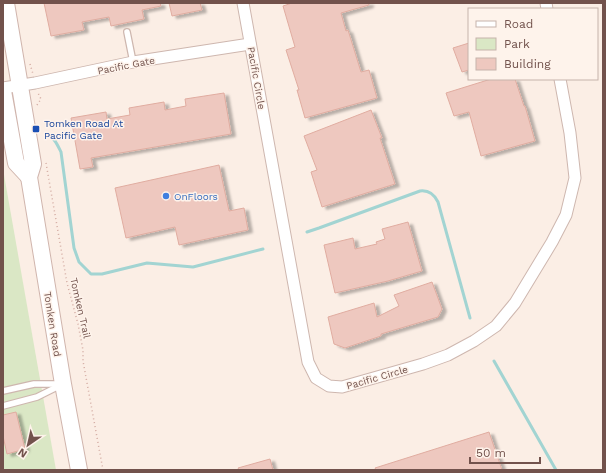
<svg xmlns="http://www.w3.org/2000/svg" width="606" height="473" font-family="'Work Sans',sans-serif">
	<defs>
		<filter id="shadow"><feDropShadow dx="4.5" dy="2.5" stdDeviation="1" flood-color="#0004"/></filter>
	</defs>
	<rect width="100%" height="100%" fill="#fbeee5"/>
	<polygon fill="#dae7c5" points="3,169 56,470 3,470"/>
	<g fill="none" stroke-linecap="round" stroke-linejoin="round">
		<g stroke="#a2d4d2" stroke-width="3">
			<path d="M46 134C54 137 57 144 61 152L74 248 79 262 91 274H102L147 263 193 267 263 249"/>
			<path d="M307 232 319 228 420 191C428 190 434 194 438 202L470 318"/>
			<polyline points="494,361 556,470"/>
		</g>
	</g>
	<g fill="#eec8bf" stroke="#e0aca0" filter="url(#shadow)">
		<polygon points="44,3 160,3 161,6 142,10 144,19 111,26 109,17 82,22 84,30 51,36"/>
		<polygon points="169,3 200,3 202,10 172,16"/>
		<polygon points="292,3 369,3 369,5 341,13 346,31 348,30 361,72 369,70 377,98 305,118 297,90 299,90 286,50 295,47 283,6"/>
		<polygon points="469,43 469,70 462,72 453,48"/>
		<polygon points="491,79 515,79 524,106 525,106 535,141 481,156 469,112 454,116 446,93"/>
		<polygon points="224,93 231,134 91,158 93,167 80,169 71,118 106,112 107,119 130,115 129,108 164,102 165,110 186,106 185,99"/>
		<polygon points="371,110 382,138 380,138 395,184 322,207 311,172 317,170 304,136"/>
		<polygon points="219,165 229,211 244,208 248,230 179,245 175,227 126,238 115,188"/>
		<polygon points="408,222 422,271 388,281 335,293 324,245 353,238 355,249 377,244 376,242 385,239 382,229"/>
		<polygon points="432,282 442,309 438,317 381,334 381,336 345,348 334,344 328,317 374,303 377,317 399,306 394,295"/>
		<polygon points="16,412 25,449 7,454 3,436 3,415"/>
		<polygon points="489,432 502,470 376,470 375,468"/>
		<polygon points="270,459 273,470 239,470 238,468"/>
	</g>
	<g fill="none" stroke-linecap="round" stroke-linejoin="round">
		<g stroke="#ceb7af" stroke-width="8">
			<g id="lane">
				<polyline points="127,32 133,62"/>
				<polyline points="3,391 34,384 61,384"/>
				<polyline points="3,406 37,397 61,385"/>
			</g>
		</g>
		<g stroke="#ceb7af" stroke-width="13">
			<g id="street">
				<polyline points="243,3 308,362 316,378 329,386 342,387 423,364 448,355 474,341 496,326 515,303 552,242 566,215 575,178 570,133 560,79"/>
				<polyline points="546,3 547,9"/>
				<polyline points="3,88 35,83 133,62 250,44"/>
			</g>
		</g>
		<g stroke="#d0b5ad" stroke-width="18">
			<g id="secondary">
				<polyline points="6,3 33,164 29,177 63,384 79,470"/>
				<polyline points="3,91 16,163 29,177"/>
			</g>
		</g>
		<g stroke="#d3aba2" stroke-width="1.5" stroke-dasharray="1 3" stroke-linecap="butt">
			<polyline points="30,64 33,74"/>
			<polyline points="37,105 41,99 38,93"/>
			<polyline points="46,163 67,283 78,324 83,350 83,361 103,470"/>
		</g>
		<use href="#lane" stroke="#fff" stroke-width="5.5"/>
		<use href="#street" stroke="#fff" stroke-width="11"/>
		<use href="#secondary" stroke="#fff" stroke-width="16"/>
	</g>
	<rect fill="#1a4fb4" stroke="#fef3eb" stroke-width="1.5" x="32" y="125" width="8" height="8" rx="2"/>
	<circle fill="#3f7fe0" stroke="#fef3eb" stroke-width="1.5" cx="166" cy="196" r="4"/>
	<g text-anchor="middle" stroke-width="3" stroke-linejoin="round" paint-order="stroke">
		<g font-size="10" fill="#72524c" stroke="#fef3eb">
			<text transform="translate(126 65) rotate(-11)" y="4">Pacific Gate</text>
			<text transform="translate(257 78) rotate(80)" y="4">Pacific Circle</text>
			<text transform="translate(81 308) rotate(77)" y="4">Tomken Trail</text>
			<text transform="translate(53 324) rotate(81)" y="4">Tomken Road</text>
			<text transform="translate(377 377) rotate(-16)" y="4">Pacific Circle</text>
		</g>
		<g font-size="10" fill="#164399" stroke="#fef3eb" text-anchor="start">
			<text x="44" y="127">Tomken Road At<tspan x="44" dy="12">Pacific Gate</tspan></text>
		</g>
		<g font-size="10" fill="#366cbe" stroke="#fef3eb" text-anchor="start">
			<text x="174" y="200">OnFloors</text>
		</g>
	</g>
	<rect width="606" height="473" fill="none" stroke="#72524c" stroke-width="8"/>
	<rect x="468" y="8" width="130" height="72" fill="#fef3eb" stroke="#c6b3ab"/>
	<rect x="476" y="21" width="20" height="6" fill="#ffffff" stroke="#c6b3ab"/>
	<text x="504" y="28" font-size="12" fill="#72524c">Road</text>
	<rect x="476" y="38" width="20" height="12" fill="#dae7c5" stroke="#c6b3ab"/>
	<text x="504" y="48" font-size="12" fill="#72524c">Park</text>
	<rect x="476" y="58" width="20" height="12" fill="#eec8bf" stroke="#c6b3ab"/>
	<text x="504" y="68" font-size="12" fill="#72524c">Building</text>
	<g transform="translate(28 445) rotate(214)" stroke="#fef3eb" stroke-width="3" paint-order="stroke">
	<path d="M0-3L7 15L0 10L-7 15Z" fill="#72524c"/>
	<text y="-6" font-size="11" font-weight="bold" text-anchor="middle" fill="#72524c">N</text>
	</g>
	<path d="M470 457v6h70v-6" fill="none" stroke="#72524c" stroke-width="2"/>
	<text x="476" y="457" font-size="12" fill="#72524c" stroke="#fef3eb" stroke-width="3" paint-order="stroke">50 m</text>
</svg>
